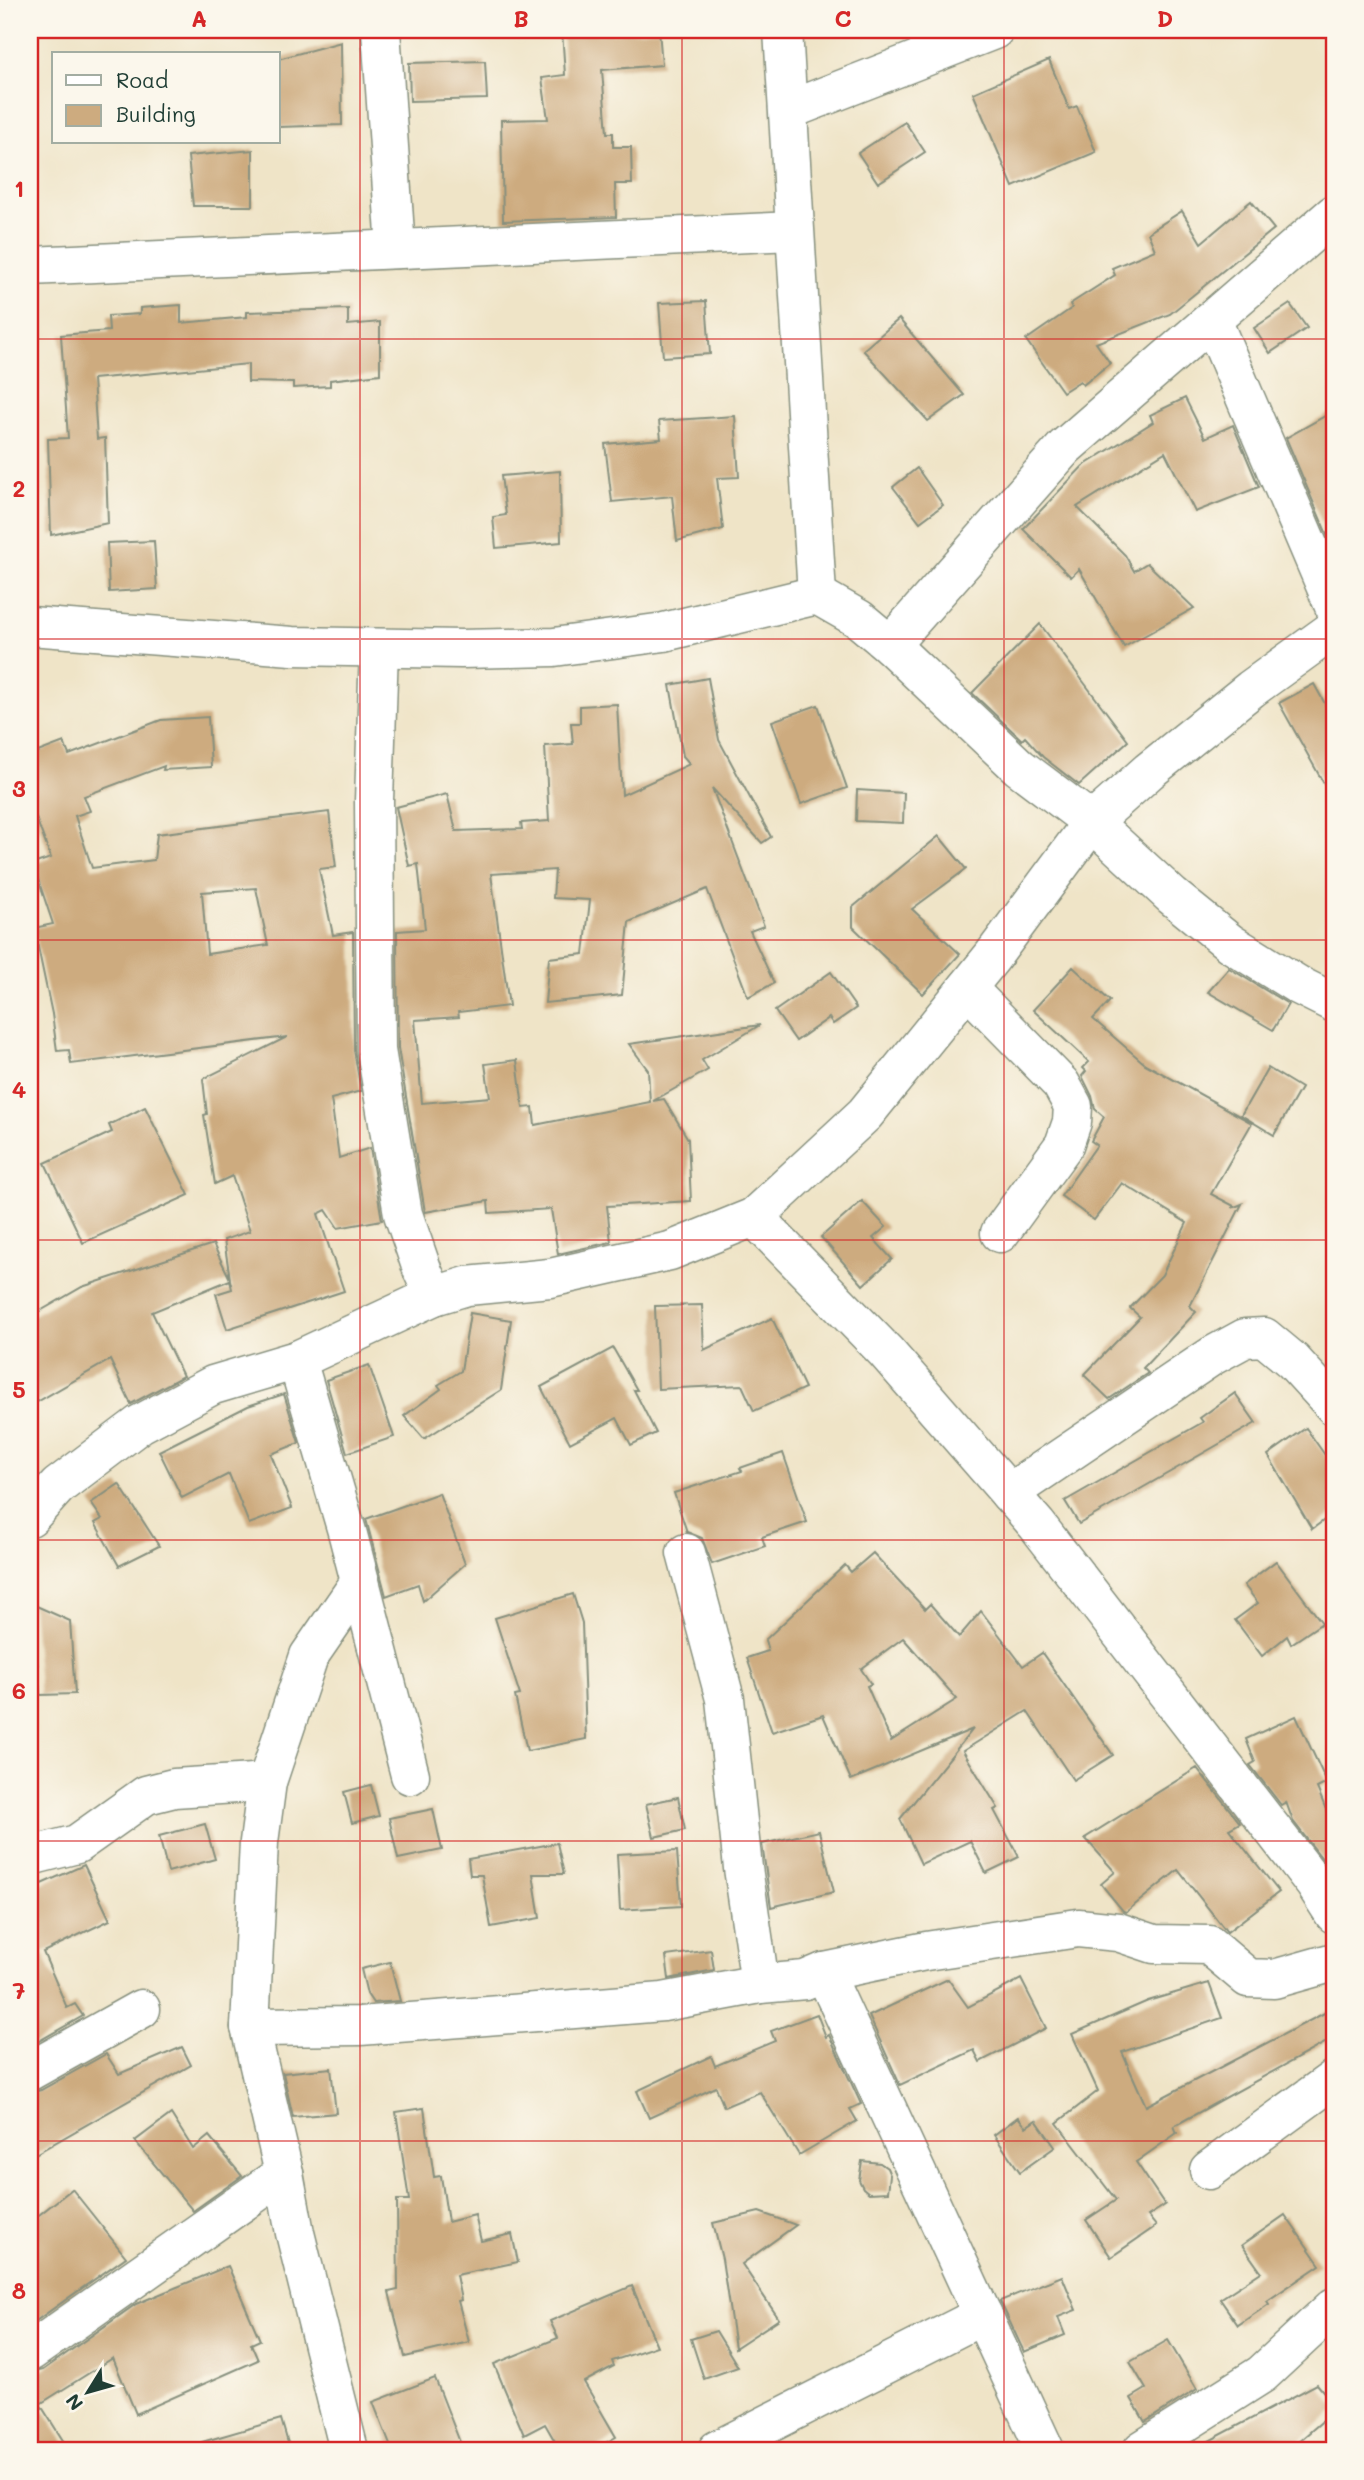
<svg xmlns="http://www.w3.org/2000/svg" width="1364" height="2480" font-family="Mali,sans-serif">
	<rect width="100%" height="100%" fill="#fbf7ec"/>
	<filter id="ink" filterUnits="userSpaceOnUse"><feTurbulence type="fractalNoise" baseFrequency=".0143" numOctaves="2"/><feDisplacementMap in="SourceGraphic" scale="14" xChannelSelector="R" yChannelSelector="G"/><feConvolveMatrix kernelMatrix="1 2 1 2 8 2 1 2 1" color-interpolation-filters="sRGB"/></filter>
	<filter id="wash" filterUnits="userSpaceOnUse"><feTurbulence type="fractalNoise" baseFrequency=".00686" numOctaves="4" result="noise"/><feDisplacementMap in="SourceGraphic" scale="28" xChannelSelector="R" yChannelSelector="G"/><feGaussianBlur stdDeviation="1.57" result="paint"/><feColorMatrix in="noise" values="0 0 0 0 0 0 0 0 0 0 0 0 0 0 0 0 0 1.4 0 .05"/><feComposite in="paint" operator="in"/></filter>
	<g filter="url(#wash)">
		<rect width="100%" height="100%" fill="#efe4c7"/>
		<g id="blocks">
			<g fill="#cdab7f" fill-rule="evenodd">
				<polygon points="562,30 597,30 597,34 659,30 662,65 602,70 607,133 613,133 613,147 631,147 632,184 615,184 616,217 503,221 501,120 548,119 542,78 565,75"/>
				<polygon points="341,42 342,125 278,127 278,59"/>
				<polygon points="1049,60 1069,109 1077,106 1096,152 1013,187 973,93"/>
				<polygon points="485,61 487,99 410,101 409,63"/>
				<polygon points="905,122 925,152 878,183 858,153"/>
				<polygon points="253,150 253,206 193,206 188,156"/>
				<polygon points="1251,201 1274,229 1170,314 1096,343 1110,363 1083,385 1080,381 1063,392 1026,340 1072,308 1070,304 1115,275 1112,268 1155,250 1148,233 1182,211 1201,243"/>
				<polygon points="706,301 710,354 663,357 659,303"/>
				<polygon points="1290,304 1307,328 1270,353 1254,328"/>
				<polygon points="181,305 181,323 247,317 247,312 348,309 348,325 380,322 380,374 330,380 330,386 293,388 293,383 248,382 248,364 93,379 97,439 105,438 108,523 51,535 48,439 68,438 61,335 109,331 108,316 140,314 140,308"/>
				<polygon points="899,319 964,395 928,421 863,350"/>
				<polygon points="1185,398 1205,438 1233,425 1259,487 1195,512 1165,452 1077,507 1125,555 1134,571 1147,563 1194,608 1124,647 1079,569 1071,577 1023,529 1083,466 1153,422 1150,415"/>
				<polygon points="1334,411 1334,551 1286,438"/>
				<polygon points="735,416 739,477 717,478 723,529 677,541 672,496 612,502 605,444 661,439 659,421"/>
				<polygon points="917,468 943,505 920,522 893,487"/>
				<polygon points="560,471 561,542 496,548 493,517 506,515 501,476"/>
				<polygon points="154,541 157,589 109,592 107,543"/>
				<polygon points="1040,624 1128,741 1079,785 1043,757 1025,737 1022,740 972,693"/>
				<polygon points="708,678 719,740 771,837 762,843 712,788 764,926 750,931 774,983 748,997 707,889 629,922 622,995 545,1003 549,958 584,954 590,900 553,898 555,870 491,874 509,1006 458,1012 459,1017 415,1020 422,1103 490,1097 485,1064 517,1060 523,1108 533,1107 535,1125 650,1102 648,1070 629,1044 760,1025 702,1060 708,1070 653,1101 664,1099 688,1139 691,1201 607,1206 611,1242 558,1254 551,1209 489,1213 488,1201 425,1212 398,1048 397,931 425,929 418,864 409,866 396,807 447,794 456,831 522,829 521,823 549,821 545,746 573,744 571,723 580,723 580,706 617,704 622,795 690,764 683,756 670,685"/>
				<polygon points="1314,684 1334,720 1334,802 1279,703"/>
				<polygon points="818,705 847,788 801,804 772,721"/>
				<path d="M208 717 211 767 163 770 164 766 84 796 90 811 75 816 92 868 154 860 157 834 329 812 336 867 319 869 333 935 353 932 354 1050 361 1091 331 1099 339 1158 370 1148 382 1220 338 1228 326 1210 318 1214 344 1291 227 1329 216 1294 232 1289 230 1280 152 1312 183 1376 131 1404 110 1360 30 1406V1317L82 1287 213 1244 230 1279 224 1240 250 1231 232 1176 215 1184 204 1115 207 1114 203 1079 287 1037 71 1064 69 1050 57 1051 52 1014 34 928 53 924 33 864 51 858 30 802V755L64 742 69 755 161 720ZM256 888 268 945 207 954 202 892Z"/>
				<polygon points="857,790 904,793 903,823 856,821"/>
				<polygon points="939,836 966,869 912,909 960,954 923,994 853,927 853,907"/>
				<polygon points="1073,967 1110,1001 1093,1019 1145,1064 1252,1123 1211,1194 1234,1206 1232,1208 1242,1204 1190,1306 1196,1312 1143,1368 1148,1373 1109,1399 1084,1375 1140,1317 1130,1308 1162,1275 1187,1223 1122,1183 1094,1220 1061,1196 1097,1145 1091,1141 1104,1117 1095,1109 1092,1096 1082,1076 1086,1071 1083,1068 1089,1062 1033,1010"/>
				<polygon points="1229,968 1288,1004 1273,1030 1208,992"/>
				<polygon points="831,972 856,1008 833,1024 829,1018 796,1041 775,1011"/>
				<polygon points="1268,1068 1301,1088 1274,1135 1241,1115"/>
				<polygon points="145,1107 189,1195 83,1243 45,1163 112,1132 109,1125"/>
				<polygon points="862,1201 886,1227 873,1238 892,1259 863,1285 821,1237"/>
				<polygon points="702,1305 704,1350 772,1318 805,1388 754,1411 742,1385 658,1389 655,1306"/>
				<polygon points="470,1313 511,1320 501,1390 424,1439 404,1416 441,1389 438,1385 461,1371"/>
				<polygon points="613,1348 637,1390 634,1390 656,1433 631,1445 617,1418 570,1443 541,1387"/>
				<polygon points="369,1365 394,1437 347,1453 326,1380"/>
				<polygon points="1235,1393 1256,1423 1079,1524 1065,1501 1203,1422 1200,1418"/>
				<polygon points="284,1394 299,1443 271,1454 292,1508 249,1524 229,1474 182,1498 159,1451 248,1406"/>
				<polygon points="1306,1428 1334,1468 1334,1513 1312,1529 1268,1455"/>
				<polygon points="783,1453 807,1522 762,1537 765,1546 712,1564 702,1538 687,1532 674,1493 742,1471 740,1468"/>
				<polygon points="119,1484 159,1546 119,1566 95,1523 102,1519 91,1503"/>
				<polygon points="439,1493 465,1564 423,1601 418,1584 386,1596 366,1519"/>
				<path d="M873 1553 925 1609 930 1604 959 1637 981 1611 1023 1666 1042 1653 1113 1755 1073 1780 1027 1711 963 1751 998 1808 994 1810 1019 1857 986 1873 970 1841 921 1864 900 1819 973 1729 851 1780 823 1715 772 1732 747 1658 768 1651 765 1640 845 1565 851 1572ZM903 1638 957 1699 891 1741 867 1686 871 1684 861 1669Z"/>
				<polygon points="1276,1561 1322,1623 1291,1644 1287,1636 1262,1656 1235,1620 1258,1603 1244,1585"/>
				<polygon points="573,1594 582,1623 586,1739 527,1751 515,1696 520,1695 495,1618"/>
				<polygon points="32,1604 70,1621 75,1694 40,1695"/>
				<polygon points="1296,1716 1327,1783 1317,1788 1334,1829 1334,1874 1293,1821 1286,1802 1281,1805 1250,1765 1255,1762 1246,1739"/>
				<polygon points="1197,1768 1240,1823 1229,1829 1279,1892 1227,1932 1178,1870 1126,1912 1123,1911 1101,1884 1115,1872 1085,1838"/>
				<polygon points="371,1785 379,1816 352,1823 344,1792"/>
				<polygon points="678,1797 685,1830 654,1837 646,1804"/>
				<polygon points="433,1809 442,1850 398,1859 389,1818"/>
				<polygon points="205,1824 215,1859 168,1872 159,1836"/>
				<polygon points="819,1831 834,1892 771,1907 762,1844"/>
				<polygon points="557,1843 564,1874 533,1874 540,1918 491,1927 482,1875 470,1875 468,1859"/>
				<polygon points="677,1851 681,1906 620,1910 617,1854"/>
				<polygon points="84,1865 110,1920 43,1952 67,2008 75,2004 83,2016 30,2046 30,1889"/>
				<polygon points="711,1950 714,1970 669,1979 666,1956"/>
				<polygon points="390,1962 400,2001 373,2003 367,1994 361,1969"/>
				<polygon points="948,1979 968,2007 1021,1979 1046,2028 980,2062 974,2050 900,2085 869,2016"/>
				<polygon points="1209,1983 1222,2018 1122,2052 1146,2106 1334,2008 1334,2038 1174,2126 1177,2133 1136,2162 1165,2205 1148,2216 1156,2226 1111,2257 1086,2220 1116,2200 1057,2123 1098,2091 1072,2034 1148,2001"/>
				<polygon points="817,2014 826,2037 829,2035 861,2104 850,2109 857,2121 799,2155 760,2092 724,2107 716,2087 649,2118 637,2091 711,2056 715,2066 775,2041 771,2031"/>
				<polygon points="182,2047 191,2065 30,2157 30,2093 41,2090 106,2054 119,2074"/>
				<polygon points="331,2068 336,2113 293,2117 283,2073"/>
				<polygon points="424,2108 434,2177 441,2176 448,2222 475,2215 481,2241 512,2234 518,2262 456,2275 461,2300 458,2301 469,2342 405,2357 389,2292 398,2290 397,2200 409,2200 396,2112"/>
				<polygon points="171,2114 193,2149 209,2136 242,2176 193,2211 135,2141"/>
				<polygon points="1018,2117 1026,2127 1036,2120 1055,2147 1020,2172 994,2135"/>
				<polygon points="862,2161 880,2163 887,2168 890,2175 888,2192 869,2193 863,2188 859,2180"/>
				<polygon points="72,2189 126,2257 30,2325 30,2222"/>
				<polygon points="759,2212 796,2225 742,2264 779,2319 735,2348 722,2259 713,2223"/>
				<polygon points="1285,2215 1320,2265 1267,2301 1269,2304 1238,2325 1220,2299 1261,2272 1242,2245"/>
				<polygon points="228,2266 260,2340 251,2344 258,2360 136,2414 113,2358 40,2404 69,2450 30,2450 30,2373 43,2370 136,2304"/>
				<polygon points="1062,2276 1076,2310 1058,2317 1065,2335 1024,2352 1000,2301"/>
				<polygon points="632,2286 657,2346 612,2361 614,2366 584,2382 616,2437 593,2450 560,2450 545,2424 524,2435 494,2364 558,2338 550,2321"/>
				<polygon points="716,2331 738,2367 704,2379 691,2339"/>
				<polygon points="1168,2340 1197,2389 1145,2422 1131,2398 1146,2389 1130,2362"/>
				<polygon points="435,2378 463,2450 392,2450 373,2402"/>
				<polygon points="1317,2384 1334,2404 1334,2411 1289,2450 1192,2450"/>
				<polygon points="281,2419 290,2450 203,2450 202,2442"/>
			</g>
		</g>
	</g>
	<g filter="url(#ink)">
		<use href="#blocks" fill-opacity="0" stroke="#87907e" stroke-width="2"/>
		<g fill="none" stroke-linecap="round" stroke-linejoin="round">
			<g stroke="#87907e" stroke-width="41">
				<g id="minor">
					<polyline points="381,30 396,249"/>
					<polyline points="783,30 817,595"/>
					<polyline points="789,110 994,30"/>
					<polyline points="30,266 794,231"/>
					<polyline points="1212,320 1334,606"/>
					<polyline points="30,626 292,646 461,649 554,647 664,632 817,595 859,619 890,645 1019,767 1092,822 1172,896 1230,943 1298,985 1334,1003"/>
					<polyline points="890,645 1065,447 1334,214"/>
					<polyline points="379,648 374,801 376,1050 403,1214 423,1272 434,1296"/>
					<polyline points="967,988 1061,1084 1073,1106 1072,1122 1064,1145 1000,1233"/>
					<polyline points="754,1217 886,1352 1037,1525 1314,1883 1334,1914"/>
					<polyline points="297,1360 348,1535 410,1775"/>
					<polyline points="1009,1493 1212,1356 1245,1338 1264,1337 1293,1361 1334,1406"/>
					<polyline points="30,1517 58,1486 140,1424 213,1385 297,1360 434,1296 467,1286 550,1278 670,1251 754,1217 865,1114 992,957 1092,822 1149,771 1251,689 1334,629"/>
					<polyline points="686,1553 725,1699 743,1868 760,1984"/>
					<polyline points="30,1856 77,1844 146,1795 174,1788 267,1782"/>
					<polyline points="824,1972 1045,2450"/>
					<polyline points="250,2027 360,2026 663,2002 760,1984 805,1980 824,1972 926,1951 1078,1928 1118,1932 1154,1944 1209,1945 1248,1978 1274,1979 1334,1962"/>
					<polyline points="30,2071 141,2009"/>
					<polyline points="1209,2170 1334,2079"/>
					<polyline points="30,2352 284,2173"/>
					<polyline points="349,2450 295,2233 284,2173 250,2027 259,1842 267,1782 309,1656 360,1582"/>
					<polyline points="717,2450 983,2315"/>
					<polyline points="1142,2450 1262,2374 1334,2307"/>
				</g>
			</g>
			<use href="#minor" stroke="#fff" stroke-width="38"/>
		</g>
	</g>
	<path fill="none" stroke="#d62828" stroke-width="2" stroke-opacity="0.55" d="M360 30V2450M682 30V2450M1004 30V2450M30 339H1334M30 639H1334M30 940H1334M30 1240H1334M30 1540H1334M30 1841H1334M30 2141H1334"/>
	<rect width="1364" height="2480" fill="none" stroke="#fbf7ec" stroke-width="77"/>
	<rect x="52" y="52" width="228" height="91" fill="#fbf7ec" stroke="#a3ada2" stroke-width="2"/>
	<rect x="66" y="75" width="35" height="10" fill="#ffffff" stroke="#a3ada2" stroke-width="2"/>
	<text x="116" y="88" font-size="21" fill="#1f3d34">Road</text>
	<rect x="66" y="105" width="35" height="21" fill="#cdab7f" stroke="#a3ada2" stroke-width="2"/>
	<text x="116" y="122" font-size="21" fill="#1f3d34">Building</text>
	<g transform="translate(88 2392) rotate(233)" stroke="#fbf7ec" stroke-width="5" paint-order="stroke">
	<path d="M0-5L12 26L0 18L-12 26Z" fill="#1f3d34"/>
	<text y="-10" font-size="19" font-weight="bold" text-anchor="middle" fill="#1f3d34">N</text>
	</g>
	<rect x="38" y="38" width="1288" height="2404" fill="none" stroke="#d62828" stroke-width="2.5"/>
	<g font-size="23" text-anchor="middle" font-weight="bold" fill="#d62828">
		<text x="199" y="27">A</text>
		<text x="521" y="27">B</text>
		<text x="843" y="27">C</text>
		<text x="1165" y="27">D</text>
		<text x="19" y="197">1</text>
		<text x="19" y="497">2</text>
		<text x="19" y="797">3</text>
		<text x="19" y="1098">4</text>
		<text x="19" y="1398">5</text>
		<text x="19" y="1699">6</text>
		<text x="19" y="1999">7</text>
		<text x="19" y="2299">8</text>
	</g>
</svg>
